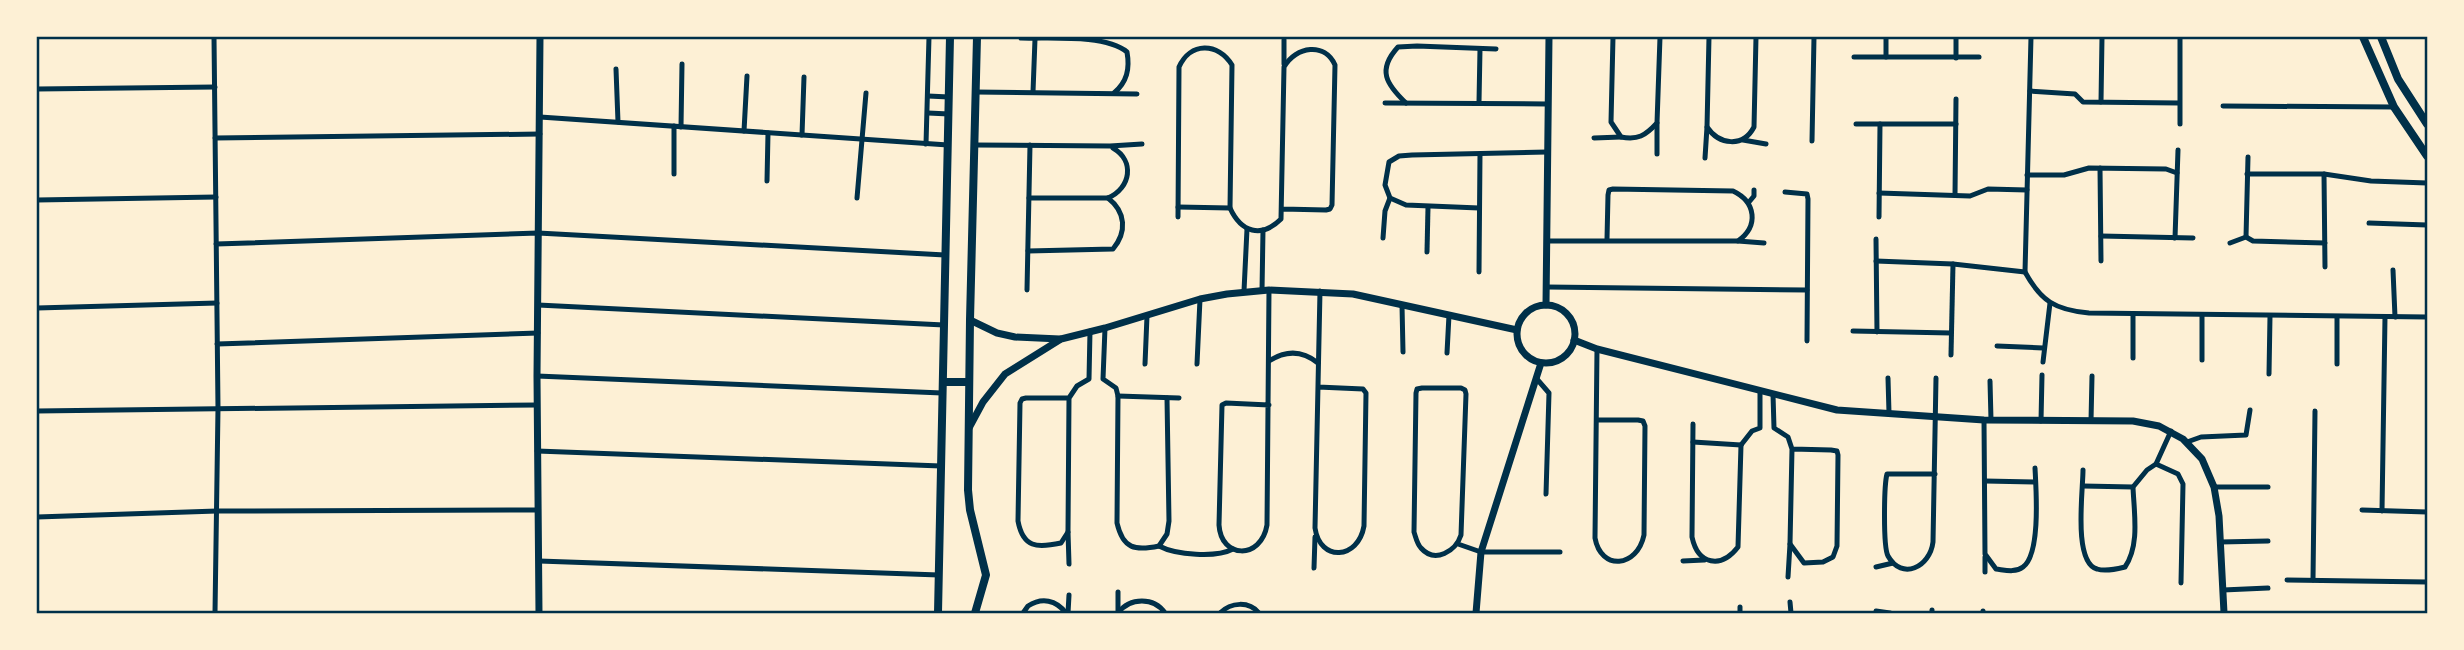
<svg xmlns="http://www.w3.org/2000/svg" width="2464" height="650" font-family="'Sofia Sans Condensed',sans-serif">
	<rect width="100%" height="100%" fill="#fdf0d5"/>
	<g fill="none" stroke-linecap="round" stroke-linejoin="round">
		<g stroke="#003049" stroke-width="5">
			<polyline points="214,37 218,408 215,613"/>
			<path d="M1613 37 1611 122 1621 137C1638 140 1645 136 1657 123L1660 37"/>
			<path d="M1709 37 1707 127C1719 145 1743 148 1754 127L1756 37"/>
			<path d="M2031 37 2025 272C2041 301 2055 310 2089 313L2427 317"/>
			<path d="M1021 38C1049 39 1105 34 1127 52 1130 69 1127 82 1114 93"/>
			<polyline points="1284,40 1284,64"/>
			<polyline points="1854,57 1979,57"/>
			<polyline points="1886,57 1886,37"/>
			<polyline points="1956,58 1956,37"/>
			<polyline points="616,69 618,122"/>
			<polyline points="37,89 215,87"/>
			<polyline points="2030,91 2075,94 2083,102 2179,103"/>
			<polyline points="975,92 1137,94"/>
			<polyline points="1033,92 1035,39"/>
			<polyline points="928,96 949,97"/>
			<polyline points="1479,102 1480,49"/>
			<polyline points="2101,102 2102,37"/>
			<polyline points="1385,103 1547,104"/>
			<path d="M1406 103C1386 84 1377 70 1398 47L1417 46 1496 49"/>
			<polyline points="2223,106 2394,107"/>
			<polyline points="928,113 949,114"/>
			<polyline points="540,117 948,145"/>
			<polyline points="1657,123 1657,154"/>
			<polyline points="1856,124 1956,124"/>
			<polyline points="2180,124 2180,37"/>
			<polyline points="674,126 674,174"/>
			<polyline points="681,127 682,64"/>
			<polyline points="744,131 747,76"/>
			<polyline points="802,135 804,77"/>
			<polyline points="215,138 540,134"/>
			<polyline points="1594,138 1621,137"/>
			<polyline points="1743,140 1766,144"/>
			<polyline points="1812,141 1814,37"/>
			<polyline points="926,144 929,37"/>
			<polyline points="974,145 1110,146 1142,144"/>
			<polyline points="1705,158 1707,127"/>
			<polyline points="2100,168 2101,261"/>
			<polyline points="2247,174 2324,174 2371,181 2427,183"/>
			<polyline points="2324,174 2325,267"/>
			<polyline points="2027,175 2064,175 2089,168 2166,169 2177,173"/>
			<polyline points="767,181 768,133"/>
			<polyline points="1785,192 1807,194 1808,199 1807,341"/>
			<polyline points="1879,193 1970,196 1988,189 2027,190"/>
			<polyline points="1955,195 1956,99"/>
			<polyline points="857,198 866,93"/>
			<path d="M1029 198H1108C1131 188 1135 161 1113 148"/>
			<polyline points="37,200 216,197"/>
			<polyline points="1749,202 1754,196 1754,190"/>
			<polyline points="1178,207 1230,208"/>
			<polyline points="1479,208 1406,205 1390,198 1385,185 1389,162 1399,156 1412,155 1547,152"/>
			<path d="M1178 217 1179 67C1190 42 1218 42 1232 65L1230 208C1241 232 1261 239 1281 219L1284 67C1296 46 1325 42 1335 65L1332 205 1330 209 1326 210 1282 209"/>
			<polyline points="1879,217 1880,124"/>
			<polyline points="2369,223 2427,225"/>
			<polyline points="2101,236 2193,238"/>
			<polyline points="2246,237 2248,157"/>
			<polyline points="1383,238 1385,211 1390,198"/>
			<polyline points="2175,238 2178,150"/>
			<polyline points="1876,239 1877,332"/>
			<path d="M1547 241H1738C1759 226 1756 202 1733 191L1613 189 1609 190 1608 195 1607 239"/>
			<polyline points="1738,241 1764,243"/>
			<polyline points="2230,243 2246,237 2253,241 2325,243"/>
			<polyline points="216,244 538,233 945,255"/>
			<path d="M1028 251 1113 249C1127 232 1126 212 1108 198"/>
			<polyline points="1427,252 1428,207"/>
			<polyline points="1876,261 1953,264 2025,272"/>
			<polyline points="2393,270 2395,317"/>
			<polyline points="1479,272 1480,154"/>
			<polyline points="1547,287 1807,290"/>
			<polyline points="1027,290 1030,145"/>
			<polyline points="1244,291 1247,229"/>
			<polyline points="1262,291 1263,230"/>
			<polyline points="538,305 944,325"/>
			<polyline points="1402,305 1403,352"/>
			<polyline points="37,308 217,303"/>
			<polyline points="2133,314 2133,358"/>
			<polyline points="2202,315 2202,360"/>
			<polyline points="2337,317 2337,364"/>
			<path d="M1105 328 1103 379 1116 388 1118 396 1117 523C1123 549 1135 551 1159 546L1167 534 1169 521 1167 398"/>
			<polyline points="1853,331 1951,333"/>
			<polyline points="217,344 538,333"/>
			<polyline points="1997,346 2043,348"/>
			<polyline points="1447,353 1449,315"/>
			<polyline points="1951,355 1953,264"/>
			<path d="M1269 361C1286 350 1302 350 1318 363"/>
			<polyline points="2043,362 2050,303"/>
			<polyline points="1145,364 1147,316"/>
			<polyline points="1197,364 1200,299"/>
			<polyline points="2269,374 2270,316"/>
			<polyline points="537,376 942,393"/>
			<polyline points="1536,378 1549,393 1546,494"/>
			<polyline points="1888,378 1889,413"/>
			<polyline points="1990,381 1991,420"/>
			<path d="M1318 387 1363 389 1366 393 1364 526C1358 560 1320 562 1315 528 1316 449 1318 370 1320 291"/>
			<path d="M1461 388 1465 390 1466 394 1461 535C1456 551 1435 564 1421 548 1417 544 1416 538 1414 532L1416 393 1417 389 1422 388Z"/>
			<polyline points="1773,394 1774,428 1788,437 1792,449 1790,544 1804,563 1823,562 1833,557 1837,546 1838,455 1837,451 1831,450 1792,449"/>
			<polyline points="1118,396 1179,398"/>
			<path d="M1069 398H1026L1022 399 1020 403 1018 521C1023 548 1037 548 1061 543L1068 532 1069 398 1077 386 1089 379 1090 331"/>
			<path d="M1269 405 1226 403 1222 405 1219 525C1221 559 1261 560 1267 525L1269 290"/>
			<polyline points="37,411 537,405"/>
			<path d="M1597 420H1638L1643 421 1645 426 1644 535C1637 568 1601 571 1595 538L1597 349"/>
			<path d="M1984 420 1985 554 1996 569C2005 570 2015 573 2023 567 2041 554 2036 489 2035 468"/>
			<polyline points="2041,421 2042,375"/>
			<polyline points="2091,421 2092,376"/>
			<path d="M1693 424 1692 537C1698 565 1721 569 1738 547L1741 445"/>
			<polyline points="1693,442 1741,445"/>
			<polyline points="2187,442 2201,437 2246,435 2250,410"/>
			<polyline points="1741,445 1752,431 1760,428 1760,391"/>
			<polyline points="537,451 941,466"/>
			<polyline points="2156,464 2178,474 2183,484 2181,583"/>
			<path d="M2083 470C2083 491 2073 562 2097 569 2106 572 2117 569 2125 567 2140 545 2134 513 2133 487L2147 470 2156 464 2171 431"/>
			<path d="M1935 474H1887C1884 485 1883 547 1888 556 1902 581 1930 567 1933 542L1936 378"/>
			<polyline points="1985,481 2035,482"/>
			<polyline points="2083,486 2133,487"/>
			<polyline points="2214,487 2268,487"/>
			<polyline points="2362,510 2427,512"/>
			<polyline points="2382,511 2385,317"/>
			<polyline points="37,517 217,511 538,510"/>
			<polyline points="1068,532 1069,564"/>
			<polyline points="2220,542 2268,541"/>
			<polyline points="1458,544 1481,552 1560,552"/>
			<path d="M1159 546C1176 555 1216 558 1233 549"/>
			<polyline points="539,561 939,575"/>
			<polyline points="1683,561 1704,560"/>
			<polyline points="1876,567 1893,563"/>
			<polyline points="1314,568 1315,537"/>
			<polyline points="1985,572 1985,557"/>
			<polyline points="1788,577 1790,544"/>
			<polyline points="2287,580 2427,582"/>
			<polyline points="2313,580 2315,411"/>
			<polyline points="2223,590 2268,588"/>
			<polyline points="1118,592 1118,612"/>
			<polyline points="1790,602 1791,613"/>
			<polyline points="1876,611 1890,613"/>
			<polyline points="1983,611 1983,613"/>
			<path d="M1023 613 1028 606C1042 597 1056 600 1066 613"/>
			<polyline points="1068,613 1069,595"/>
			<path d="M1118 613C1130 597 1154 597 1165 613"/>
			<path d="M1220 613C1231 602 1249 601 1259 613"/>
			<polyline points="1740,613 1740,607"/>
			<polyline points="1932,613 1932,610"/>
		</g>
		<g stroke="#003049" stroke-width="7">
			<polyline points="1546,305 1549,37"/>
			<circle cx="1546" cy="334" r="29"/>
			<polyline points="970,320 997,333 1015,337 1060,339"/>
			<polyline points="1574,340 1597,349 1837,410 1984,420 2133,421 2159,426 2183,439 2202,459 2214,487 2219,516 2224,613"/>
			<polyline points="969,428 983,402 1005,374 1061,339 1105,328 1200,299 1227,294 1269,290 1353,294 1517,330"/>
			<polyline points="539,613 537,376 540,37"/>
			<polyline points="1476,613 1481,552 1541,363"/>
		</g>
		<g stroke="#003049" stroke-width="8">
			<polyline points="2363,37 2394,107 2427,156"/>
			<polyline points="2381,37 2398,79 2427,124"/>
			<polyline points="943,382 969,382"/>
			<polyline points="938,613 950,37"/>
			<polyline points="975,613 986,575 970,510 968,490 970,320 977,37"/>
		</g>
	</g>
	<rect width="2464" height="650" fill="none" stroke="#fdf0d5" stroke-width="77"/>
	<rect x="38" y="38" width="2388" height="574" fill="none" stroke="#003049" stroke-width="2.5"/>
</svg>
